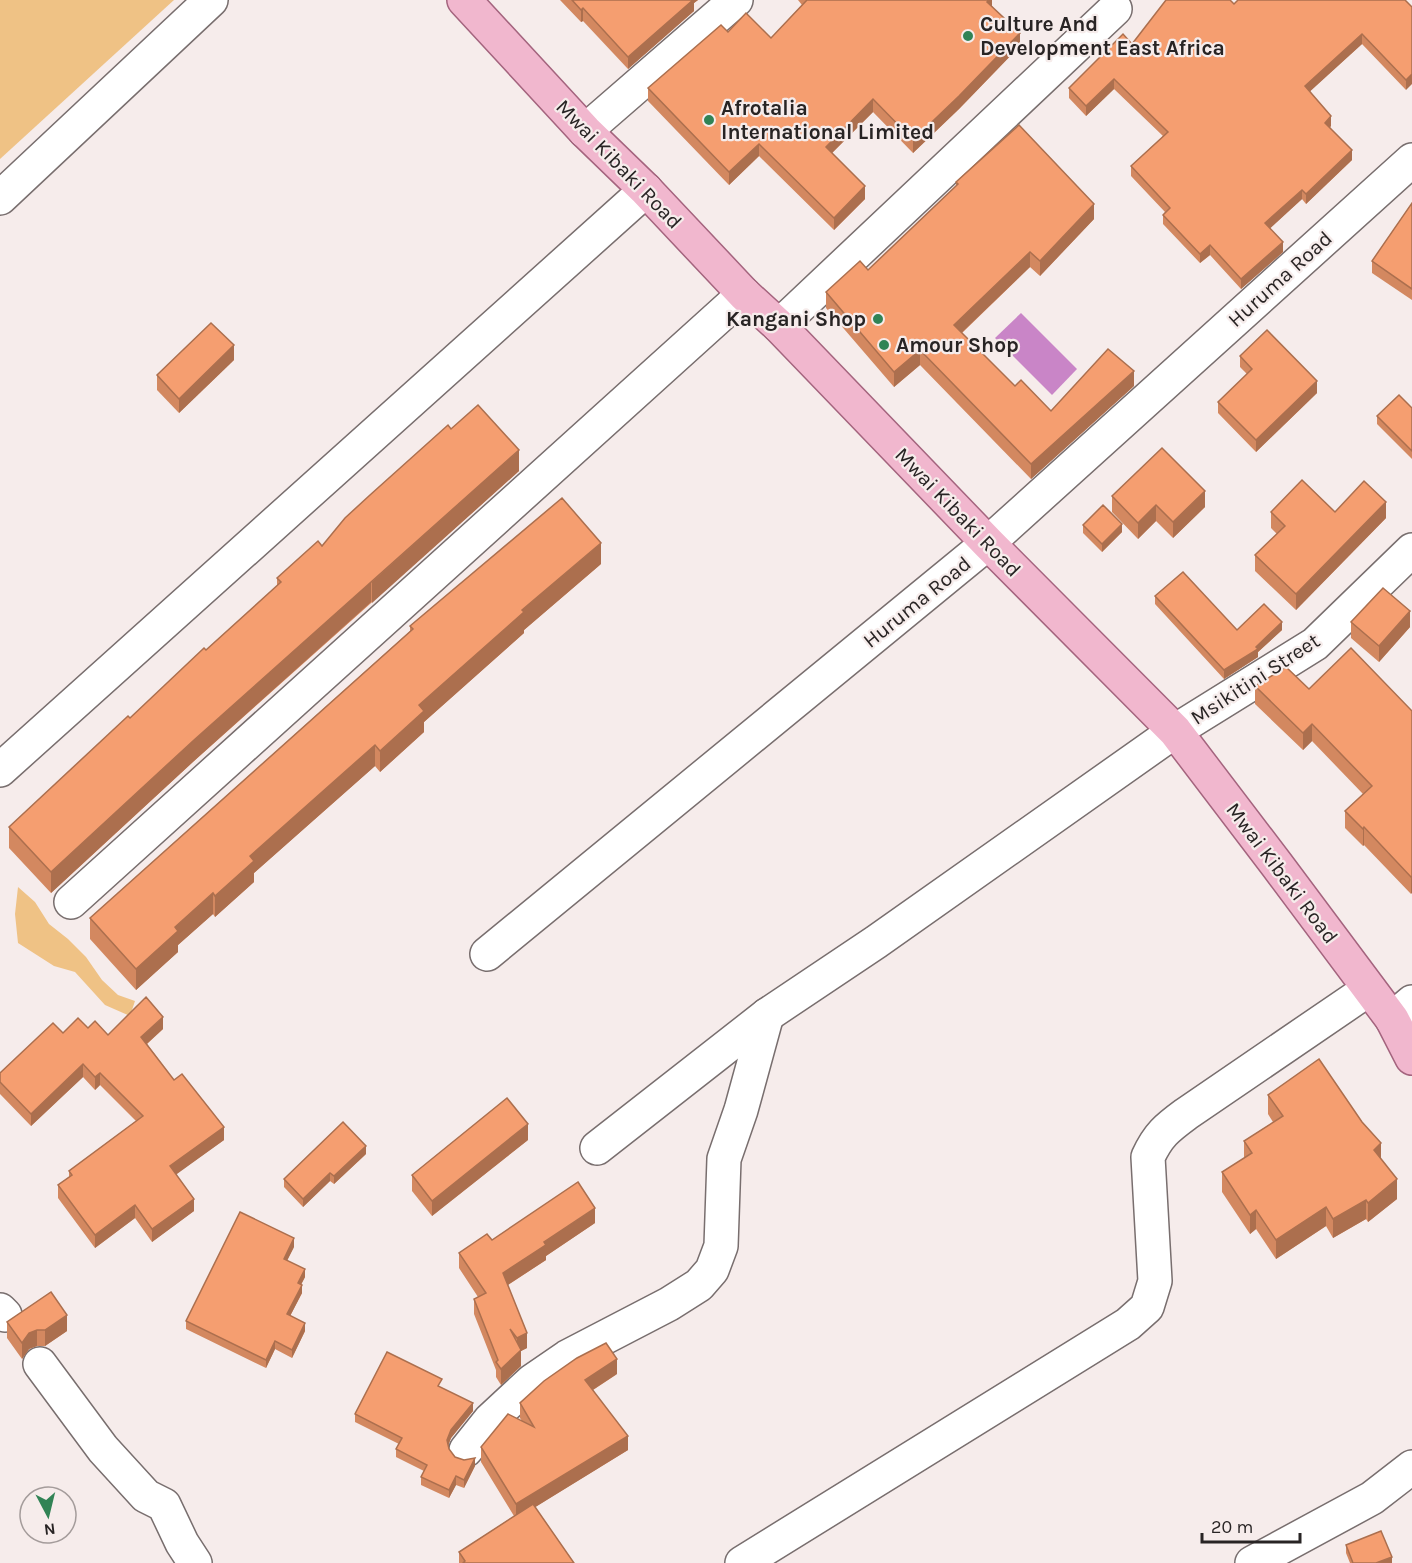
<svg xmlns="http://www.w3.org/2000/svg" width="1412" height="1563" font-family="Karla,sans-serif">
	<rect width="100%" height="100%" fill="#f6eceb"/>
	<g fill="#efc285">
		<polygon points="0,0 174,0 0,159"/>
		<polygon points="18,887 35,902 49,924 68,939 86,957 102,980 118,995 135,1001 130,1016 105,1005 75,972 54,966 18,943 15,914"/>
	</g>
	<polygon fill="#c985c7" points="1021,313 1077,369 1052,395 995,338"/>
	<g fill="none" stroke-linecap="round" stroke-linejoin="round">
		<g stroke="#786e6e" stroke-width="36">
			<g id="minor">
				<polyline points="585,131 736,0"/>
				<polyline points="0,198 211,0"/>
				<polyline points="779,326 1115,9"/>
				<polyline points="0,770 646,190"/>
				<polyline points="71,902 744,294"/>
				<polyline points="487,954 988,543 1412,160"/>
				<polyline points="1392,1019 1412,1002"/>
				<polyline points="597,1148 767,1015 876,942 1175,731 1315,644 1412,550"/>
				<polyline points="0,1310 5,1315"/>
				<polyline points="40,1364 103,1449 146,1496 164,1505 182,1543 195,1563"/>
				<polyline points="466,1450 490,1420 532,1381 567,1357 669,1304 699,1285 712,1270 721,1246 724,1159 741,1110 767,1015"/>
				<path d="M742 1563 1128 1324 1147 1307 1155 1281 1148 1157C1158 1135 1167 1128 1186 1114L1369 989"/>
				<polyline points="1252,1563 1372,1498 1412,1467"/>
			</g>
		</g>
		<g stroke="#a4647e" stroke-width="36">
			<polyline id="major" points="464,0 585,131 646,190 744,294 779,326 988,543 1175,731 1277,865 1392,1019 1412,1058"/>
		</g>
		<use href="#minor" stroke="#fff" stroke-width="33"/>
		<use href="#major" stroke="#f1b7ce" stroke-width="33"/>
	</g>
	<g fill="#d38860">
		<polygon points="560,0 698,0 694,3 694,11 628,69 583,21 581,22"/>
		<polygon points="798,0 992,0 992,6 1020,46 959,109 913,153 873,112 832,153 865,199 834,230 759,156 729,185 648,101 648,88 728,32 771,38 802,5"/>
		<polygon points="1234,4 1412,7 1406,90 1362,44 1310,91 1331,126 1330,127 1352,160 1306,204 1302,199 1270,228 1283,252 1241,289 1210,255 1200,263 1163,224 1163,215 1165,212 1131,176 1131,166 1163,136 1114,89 1086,116 1069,98 1069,88 1132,44"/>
		<polygon points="956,182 1094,219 1040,276 1030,267 962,333 1015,386 1051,411 1134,386 1031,479 920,365 894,387 826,308 826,292 868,270 956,186"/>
		<polygon points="1412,203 1412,300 1372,273 1372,261"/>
		<polygon points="1240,356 1317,393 1256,452 1218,413 1218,402 1247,374 1240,367"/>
		<polygon points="234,360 179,413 157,390 157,375"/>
		<polygon points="1412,408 1412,459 1377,424 1377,416"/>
		<polygon points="451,429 519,471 194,761 51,893 9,848 9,827 277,586 277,578 322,546"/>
		<polygon points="1112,496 1205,507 1173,538 1156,521 1138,539 1112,512"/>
		<polygon points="1271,512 1335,512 1386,518 1296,610 1255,571 1255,555 1277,534 1271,528"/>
		<polygon points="1083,525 1122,532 1102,552 1083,533"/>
		<polygon points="601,564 524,630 524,633 424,722 424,732 380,772 375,766 254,873 254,882 215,917 213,914 178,945 178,952 136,990 90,939 90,918 410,631 410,626"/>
		<polygon points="1155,596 1237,630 1282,630 1258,652 1258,657 1224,679 1155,604"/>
		<polygon points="1351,622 1410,627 1379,662 1351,638"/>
		<polygon points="1255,686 1309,689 1412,711 1411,894 1364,845 1363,846 1345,828 1345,811 1363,794 1312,741 1303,750 1255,704"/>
		<polygon points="163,1029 147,1044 174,1080 224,1140 176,1174 194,1211 152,1242 135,1218 95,1248 58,1198 58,1185 69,1177 69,1171 136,1121 100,1085 95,1090 83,1077 31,1126 0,1094 0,1073 63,1033 108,1035"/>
		<polygon points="1268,1095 1381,1159 1397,1199 1368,1222 1366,1219 1333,1238 1326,1226 1276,1259 1256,1229 1250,1234 1222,1192 1222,1172 1244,1158 1244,1141 1273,1122 1268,1114"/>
		<polygon points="528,1140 432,1216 412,1191 412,1175"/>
		<polygon points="366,1154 334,1184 330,1181 303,1207 284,1187 284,1179"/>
		<polygon points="595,1223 546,1256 546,1260 508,1285 527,1348 521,1351 521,1366 501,1385 496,1377 496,1370 474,1314 474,1299 478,1297 459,1268 459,1253 492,1240"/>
		<polygon points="294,1247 287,1260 305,1277 301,1284 302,1293 290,1316 305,1331 292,1358 275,1349 266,1368 186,1329 186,1321"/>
		<polygon points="7,1322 67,1331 45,1346 37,1346 29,1349 22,1359 7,1338"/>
		<polygon points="617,1374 593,1390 628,1450 535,1507 574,1563 459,1563 459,1552 514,1516 481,1462 481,1447 522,1421 520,1418 520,1403"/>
		<polygon points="441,1388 473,1411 451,1438 448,1446 449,1449 455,1457 475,1466 464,1488 456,1485 449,1498 421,1485 421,1477 424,1471 396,1457 396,1449 399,1444 355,1422 355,1414"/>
		<polygon points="1346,1545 1392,1563 1350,1563 1346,1553"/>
	</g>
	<g fill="#ac6f4e">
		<polygon points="690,0 698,0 694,3 694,11 628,69 628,57"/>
		<polygon points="989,0 992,0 992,9 987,2"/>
		<polygon points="583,8 583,21 581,22 581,10"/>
		<polygon points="1020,33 1020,46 959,109 913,153 913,140"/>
		<polygon points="1362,34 1362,44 1305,96 1305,86"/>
		<polygon points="1412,74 1412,84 1406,90 1406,80"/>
		<polygon points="1114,79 1114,89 1086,116 1086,106"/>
		<polygon points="873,99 873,112 826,159 826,147"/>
		<polygon points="1331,116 1331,126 1325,133 1325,123"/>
		<polygon points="759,144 759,156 729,185 729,172"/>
		<polygon points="1352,150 1352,160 1306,204 1306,194"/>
		<polygon points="865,186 865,199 834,230 834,218"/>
		<polygon points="1302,190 1302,199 1265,233 1265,223"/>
		<polygon points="1094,204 1094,219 1040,276 1040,261"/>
		<polygon points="1283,242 1283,252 1241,289 1241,279"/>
		<polygon points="1210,245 1210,255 1200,263 1200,254"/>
		<polygon points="1030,252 1030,267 954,340 954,325"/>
		<polygon points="234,345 234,360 179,413 179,399"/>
		<polygon points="920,350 920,365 894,387 894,372"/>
		<polygon points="1134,371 1134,386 1031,479 1031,464"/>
		<polygon points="1317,381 1317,393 1256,452 1256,440"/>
		<polygon points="519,450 519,471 372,603 372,582"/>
		<polygon points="1205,491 1205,507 1173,538 1173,522"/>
		<polygon points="1386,502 1386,518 1296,610 1296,594"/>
		<polygon points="1156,505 1156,521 1138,539 1138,523"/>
		<polygon points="1122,524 1122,532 1102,552 1102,544"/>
		<polygon points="601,543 601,564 524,630 524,633 424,722 424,732 380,772 380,751 419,705 522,610"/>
		<polygon points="371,581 371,602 194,761 51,893 51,872 194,740"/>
		<polygon points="1410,611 1410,627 1379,662 1379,646"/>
		<polygon points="1282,622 1282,630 1258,652 1258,657 1224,679 1224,670 1256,647"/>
		<polygon points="1312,724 1312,741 1303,750 1303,733"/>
		<polygon points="375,745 375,766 254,873 254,882 215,917 215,896 250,856"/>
		<polygon points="1364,827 1364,845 1363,846 1363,829"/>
		<polygon points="1412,876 1412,893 1411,894 1411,877"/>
		<polygon points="213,893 213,914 178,945 178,952 136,990 136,969 175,927"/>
		<polygon points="163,1017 163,1029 141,1049 141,1037"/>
		<polygon points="83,1064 83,1077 31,1126 31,1114"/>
		<polygon points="100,1073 100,1085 95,1090 95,1077"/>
		<polygon points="528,1124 528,1140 432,1216 432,1201"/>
		<polygon points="224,1127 224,1140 170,1179 170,1166"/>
		<polygon points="1381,1143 1381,1162 1374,1150"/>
		<polygon points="366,1146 366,1154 334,1184 334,1176"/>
		<polygon points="330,1173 330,1181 303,1207 303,1199"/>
		<polygon points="1397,1179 1397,1199 1368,1222 1368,1203"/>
		<polygon points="194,1199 194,1211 152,1242 152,1229"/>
		<polygon points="1366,1200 1366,1219 1333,1238 1333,1219"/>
		<polygon points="135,1205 135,1218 95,1248 95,1235"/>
		<polygon points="1326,1207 1326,1226 1276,1259 1276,1240"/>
		<polygon points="595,1208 595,1223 546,1256 546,1260 503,1288 503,1273 544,1242"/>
		<polygon points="1256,1210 1256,1229 1250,1234 1250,1215"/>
		<polygon points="294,1238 294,1247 284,1267 284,1259"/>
		<polygon points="305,1269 305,1277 298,1291 298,1283"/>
		<polygon points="302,1285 302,1293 287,1322 287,1314"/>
		<polygon points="67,1315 67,1331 45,1346 45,1330"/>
		<polygon points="305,1323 305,1331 292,1358 292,1350"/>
		<polygon points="37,1330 37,1346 29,1349 22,1359 22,1343 29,1333"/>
		<polygon points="527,1333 527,1348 521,1351 521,1366 501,1385 501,1369 517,1353 517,1338"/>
		<polygon points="275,1341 275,1349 266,1368 266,1360"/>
		<polygon points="617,1359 617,1374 585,1395 585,1380"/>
		<polygon points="473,1403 473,1411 451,1438 447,1448 447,1440 451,1430"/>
		<polygon points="628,1436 628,1450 516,1519 516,1504"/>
		<polygon points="475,1458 475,1466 464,1488 464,1480"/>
		<polygon points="456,1476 456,1485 449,1498 449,1490"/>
		<polygon points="1392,1557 1392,1563 1376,1563"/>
	</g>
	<g fill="#f59e70" stroke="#ac6f4e" stroke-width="1.5">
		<polygon points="572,0 693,0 628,57 583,8 581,10"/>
		<polygon points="807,0 989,0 987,2 1020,33 959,96 913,140 873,99 826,147 865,186 834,218 759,144 729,172 648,88 721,25 728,32 746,13 771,38"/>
		<polygon points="1166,0 1230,0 1234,4 1238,0 1405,0 1412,7 1412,74 1406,80 1362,34 1305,86 1331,116 1325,123 1352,150 1306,194 1302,190 1265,223 1283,242 1241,279 1210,245 1200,254 1163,215 1170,208 1131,166 1168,132 1114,79 1086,106 1069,88 1123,34 1132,44"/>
		<polygon points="1019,125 1094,204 1040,261 1030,252 954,325 1015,386 1021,380 1051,411 1108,349 1134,371 1031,464 920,350 894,372 826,292 860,261 868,270 958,184 956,182"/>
		<polygon points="1412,203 1412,289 1372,261"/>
		<polygon points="211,323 234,345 179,399 157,375"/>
		<polygon points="1267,330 1317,381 1256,440 1218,402 1252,369 1240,356"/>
		<polygon points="1399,395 1412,408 1412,451 1377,416"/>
		<polygon points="478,405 519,450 194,740 51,872 9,827 128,716 130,718 204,648 206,650 281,582 277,578 318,541 322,546 345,518 370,495 448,425 451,429"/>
		<polygon points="1162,448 1205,491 1173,522 1156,505 1138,523 1112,496"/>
		<polygon points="1302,480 1335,512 1364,481 1386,502 1296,594 1255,555 1285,526 1271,512"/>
		<polygon points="562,498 601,543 522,610 524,612 419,705 424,711 380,751 375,745 250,856 254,861 215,896 213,893 175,927 178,931 136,969 90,918 413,629 410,626"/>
		<polygon points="1103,505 1122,524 1102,544 1083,525"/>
		<polygon points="1183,572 1237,630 1264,604 1282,622 1256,647 1258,649 1224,670 1155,596"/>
		<polygon points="1383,588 1410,611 1379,646 1351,622"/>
		<polygon points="1351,648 1412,711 1412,876 1411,877 1364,827 1363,829 1345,811 1372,786 1312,724 1303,733 1255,686 1286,667 1309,689"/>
		<polygon points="146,997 163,1017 141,1037 174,1080 182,1074 224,1127 170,1166 194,1199 152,1229 135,1205 95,1235 58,1185 72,1175 69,1171 143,1116 100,1073 95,1077 83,1064 31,1114 0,1082 0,1073 53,1023 63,1033 78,1018 88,1028 95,1021 108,1035"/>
		<polygon points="1319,1059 1362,1122 1381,1143 1374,1150 1397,1179 1368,1203 1366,1200 1333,1219 1326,1207 1276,1240 1256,1210 1250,1215 1222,1172 1252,1153 1244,1141 1283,1116 1268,1095"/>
		<polygon points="507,1098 528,1124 432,1201 412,1175"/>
		<polygon points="343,1122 366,1146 334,1176 330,1173 303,1199 284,1179"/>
		<polygon points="578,1182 595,1208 544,1242 546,1245 503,1273 527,1333 517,1338 510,1329 521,1350 501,1369 496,1362 498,1360 474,1299 486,1293 459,1253 487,1234 492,1240"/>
		<polygon points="240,1212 294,1238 284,1259 305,1269 298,1283 302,1285 287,1314 305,1323 292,1350 275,1341 266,1360 186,1321"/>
		<polygon points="51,1292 67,1315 45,1330 37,1330 29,1333 22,1343 7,1322"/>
		<polygon points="606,1343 617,1359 585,1380 628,1436 516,1504 481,1447 508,1414 534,1427 520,1403 544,1381 577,1358"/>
		<polygon points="387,1352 442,1379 438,1386 473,1403 451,1430 447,1440 449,1449 455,1457 464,1460 475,1458 464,1480 456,1476 449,1490 421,1477 427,1465 396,1449 402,1438 355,1414"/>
		<polygon points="533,1504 574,1563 463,1563 465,1561 459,1552"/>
		<polygon points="1381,1531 1392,1557 1376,1563 1353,1563 1346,1545"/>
	</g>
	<g fill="#318355" stroke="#f6eceb" stroke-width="2">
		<circle cx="968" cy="36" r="6"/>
		<circle cx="709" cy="120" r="6"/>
		<circle cx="878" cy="319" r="6"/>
		<circle cx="884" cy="345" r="6"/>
	</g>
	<g text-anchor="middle" stroke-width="4.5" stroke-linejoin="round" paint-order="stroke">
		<g font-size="21" font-weight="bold" fill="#282424" stroke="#f6eceb" text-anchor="start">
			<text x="980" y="31">Culture And<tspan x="980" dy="24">Development East Africa</tspan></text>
			<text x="721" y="115">Afrotalia<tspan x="721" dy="24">International Limited</tspan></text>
			<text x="866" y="326" text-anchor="end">Kangani Shop</text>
			<text x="896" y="352">Amour Shop</text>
		</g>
		<g font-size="21" fill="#282424" stroke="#f6eceb">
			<text transform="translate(619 164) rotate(46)" y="7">Mwai Kibaki Road</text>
			<text transform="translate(1280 279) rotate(-42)" y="7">Huruma Road</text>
			<text transform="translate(958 512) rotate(46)" y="7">Mwai Kibaki Road</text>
			<text transform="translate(917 602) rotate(-39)" y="7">Huruma Road</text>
			<text transform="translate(1255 679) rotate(-33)" y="7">Msikitini Street</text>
			<text transform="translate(1282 873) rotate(53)" y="7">Mwai Kibaki Road</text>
		</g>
	</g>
	<g transform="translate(48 1515) rotate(173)"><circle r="28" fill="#f6eceb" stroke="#a49c9b" stroke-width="1.5"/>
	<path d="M0-4.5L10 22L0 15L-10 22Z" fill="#318355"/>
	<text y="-9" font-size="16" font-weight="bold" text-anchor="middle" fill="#282424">N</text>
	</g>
	<path d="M1202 1533v9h98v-9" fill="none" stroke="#282424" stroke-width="3"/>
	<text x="1211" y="1533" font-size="18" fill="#282424" stroke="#f6eceb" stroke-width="4.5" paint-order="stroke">20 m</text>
</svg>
